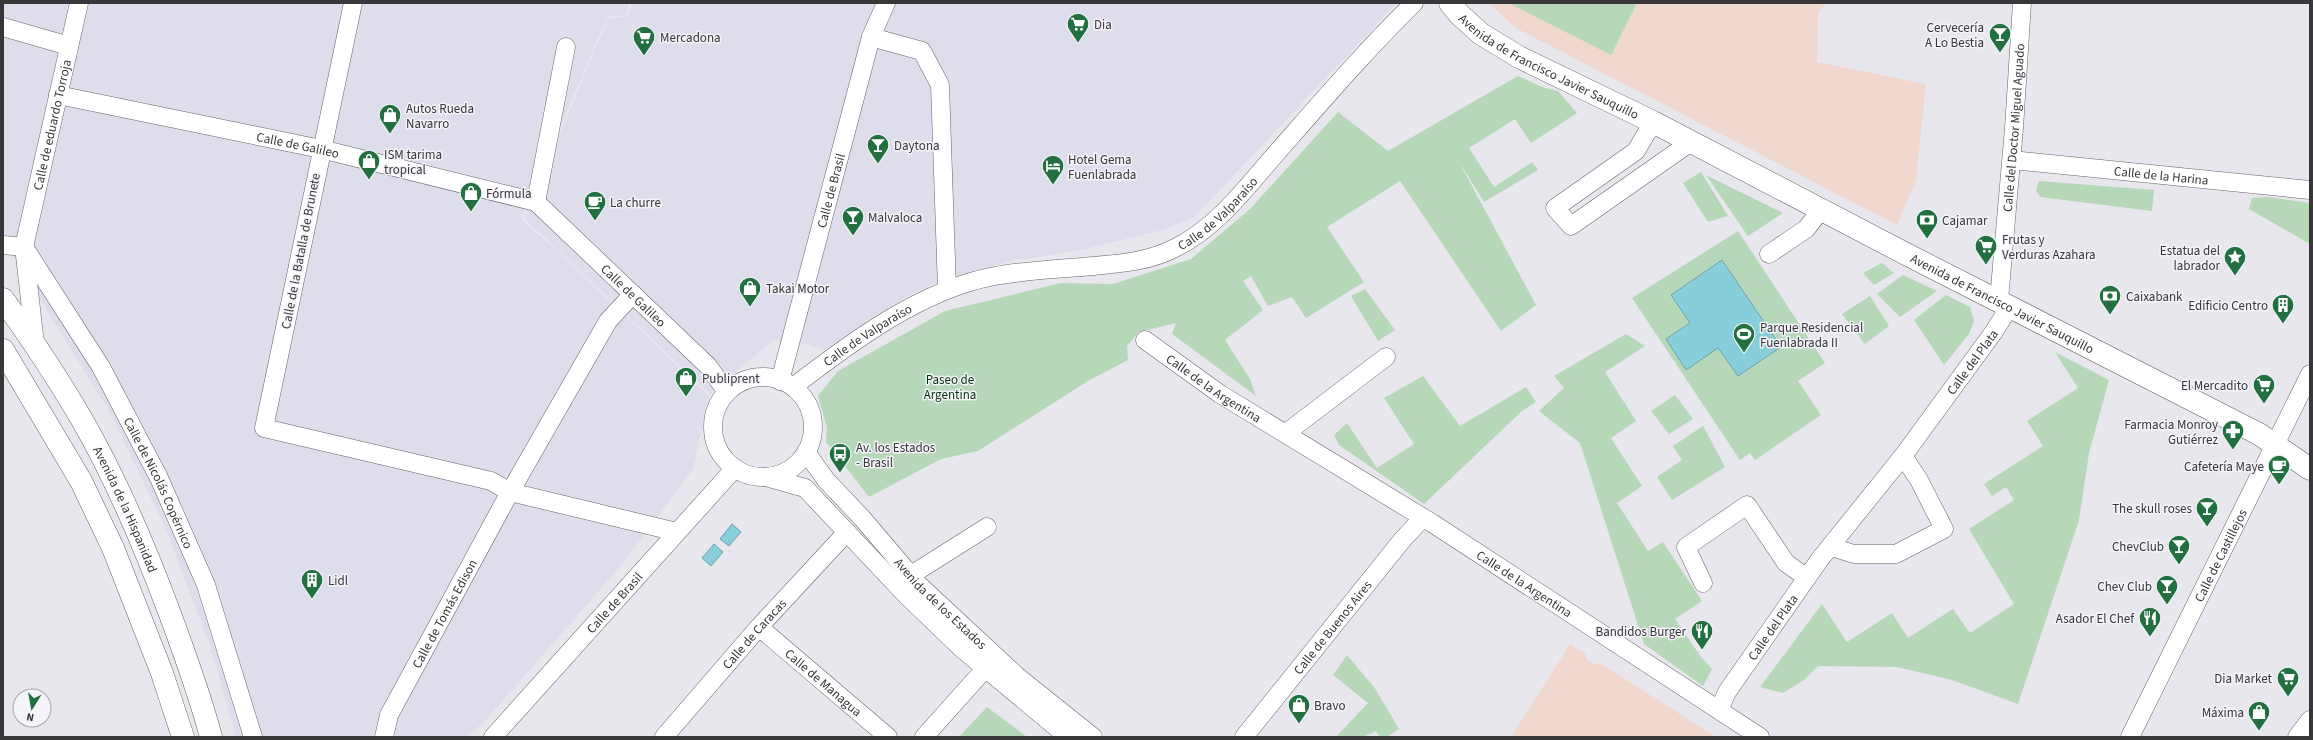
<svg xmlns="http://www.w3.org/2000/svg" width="2313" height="740" font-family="'Source Sans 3',sans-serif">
	<rect width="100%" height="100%" fill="#e7e7ed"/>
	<g fill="#ddddeb">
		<polygon points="3,3 629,3 626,15 607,17 521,220 554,248 709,396 693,469 624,562 483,723 466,737 236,737 210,646 166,529 108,409 3,240"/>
		<polygon points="632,3 1394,3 1394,6 1194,217 1166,229 1076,251 1007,262 942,280 906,297 825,350 809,345 773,340 710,394 524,218 608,19 629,16"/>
	</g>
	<g fill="#f0d8cf">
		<polygon points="1489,3 1827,3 1818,12 1817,62 1926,84 1916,180 1897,225 1516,28"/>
		<polygon points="1570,644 1586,654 1587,660 1596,665 1600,663 1716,737 1511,737"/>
	</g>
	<g fill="#b6d7b8">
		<polygon points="1509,3 1637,3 1611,55"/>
		<polygon points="1518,76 1545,88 1558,91 1577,113 1531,143 1515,119 1469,148 1494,187 1532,162 1538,170 1484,202 1458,160 1536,305 1501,331 1400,181 1327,227 1364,282 1306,318 1292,297 1268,306 1251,276 1243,281 1263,310 1225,340 1250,379 1256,396 1172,334 1176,323 1139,332 1127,346 1128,360 1088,381 978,451 941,459 869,497 826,442 827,428 818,396 838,371 945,311 1061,283 1113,284 1191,259 1250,209 1338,112 1388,151"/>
		<polygon points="1701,172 1728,216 1708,222 1683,183"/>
		<polygon points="1706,175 1783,213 1748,236"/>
		<polygon points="2039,181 2154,190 2152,211 2040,197 2036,190"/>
		<polygon points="2268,197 2310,203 2310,244 2249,209 2252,198"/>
		<polygon points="1738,231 1825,363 1798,381 1821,415 1755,460 1750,453 1740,460 1632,298"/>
		<polygon points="1882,263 1894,273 1874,285 1863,273"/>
		<polygon points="1903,275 1937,291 1900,317 1877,294"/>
		<polygon points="1365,289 1395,330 1378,341 1351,296"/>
		<polygon points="1946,295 1970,307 1974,321 1969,334 1944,365 1914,320"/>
		<polygon points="1870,296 1889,326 1865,344 1842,314"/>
		<polygon points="1626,334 1645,346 1605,372 1636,421 1611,438 1642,486 1617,503 1648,551 1663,542 1702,601 1675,619 1701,657 1712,669 1703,686 1644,644 1580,443 1539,411 1564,388 1554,376"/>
		<polygon points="2055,352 2109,380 2089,453 2079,520 2018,704 1952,680 1897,667 1818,666 1804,680 1783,693 1760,687 1822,604 1847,642 1892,613 1908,638 1953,609 1970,633 2014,604 1969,529 2014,500 2006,487 1992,496 1984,484 2043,446 2027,421 2078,388"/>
		<polygon points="1423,376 1460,426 1526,387 1536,402 1522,411 1424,504 1339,445 1334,435 1347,423 1377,468 1414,444 1384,398"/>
		<polygon points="1675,395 1693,419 1669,434 1651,411"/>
		<polygon points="1703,426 1725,467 1672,500 1657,477 1682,460 1673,446"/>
		<polygon points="1347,655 1374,687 1399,729 1387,737 1380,737 1376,731 1363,737 1336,737 1368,703 1333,675"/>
		<polygon points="987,707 1027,737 959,737"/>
	</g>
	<g fill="#88ceda" stroke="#70a1aa">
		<polygon points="1722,260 1781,347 1738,376 1718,348 1686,370 1666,339 1690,323 1671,295"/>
		<polygon points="732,524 741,532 729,546 720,539"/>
		<polygon points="714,544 723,552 711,566 702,558"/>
	</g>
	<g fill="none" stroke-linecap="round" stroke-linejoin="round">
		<g stroke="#646469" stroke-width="19">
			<g id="minor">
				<polyline points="353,3 264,428 491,481 510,492 677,532"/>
				<polyline points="3,27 69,46"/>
				<polyline points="871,37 922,51 940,85 947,289"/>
				<path id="s1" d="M58 95 321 149 536 202 708 366 727 392"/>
				<polyline points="1653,122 1636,151 1555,208 1571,226 1691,142"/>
				<path id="s2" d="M2012 160 2310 190"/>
				<polyline points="536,202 566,47"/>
				<polyline points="3,245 24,247"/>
				<path id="s3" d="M24 247 101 367 159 478 206 585 253 737"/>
				<polyline points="1769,254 1806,229 1821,210"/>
				<path id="s4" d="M1999 300 2014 128 2022 3"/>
				<path id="s5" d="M1145 340 1220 394 1432 523 1760 737"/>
				<path id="s6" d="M35 344 24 247 79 3"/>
				<circle cx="763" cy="427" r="50"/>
				<path id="s7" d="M780 381 871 37 886 3"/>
				<path id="s8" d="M793 387C850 343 922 289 995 276 1023 271 1053 269 1082 267 1114 264 1146 263 1175 248 1218 227 1249 184 1280 149 1323 100 1367 49 1414 3"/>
				<polyline points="1286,433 1386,357"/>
				<path id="s9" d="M806 452 826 480 862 518 919 585 1018 677 1093 737"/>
				<polyline points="766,477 805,488 907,596 961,648 1068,737"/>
				<polyline points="1831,547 1854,554 1896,554 1944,529 1919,480 1903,456"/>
				<polyline points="911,575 987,527"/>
				<polyline points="1703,583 1686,547 1747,505 1786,563 1807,578"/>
				<path id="s10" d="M759 627 888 737"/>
				<path id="s11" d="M1719 710 1727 692 1820 559 1903 456 1993 333 2010 306"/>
				<path id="s12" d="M384 737 389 715 510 492 608 321 633 294"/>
				<path id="s13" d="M493 737 735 468"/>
				<path id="s14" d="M664 737 759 627 847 532"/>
				<polyline points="924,737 992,661"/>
				<path id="s15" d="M1244 737 1403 539 1423 518"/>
				<path id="s16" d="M2130 737 2310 374"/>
				<polyline points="2297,737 2310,720"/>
			</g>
		</g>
		<g stroke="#646469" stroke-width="23">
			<g id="major">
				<path id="s17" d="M1450 3 1459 14 1481 34 1519 57 1653 122 1908 255 2259 434 2310 469"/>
				<path id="s18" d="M3 299C31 338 57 377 81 418 117 480 145 547 170 614 185 655 200 695 211 737"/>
				<polyline points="3,350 81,481 113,548 162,673 183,737"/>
			</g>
		</g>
		<use href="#minor" stroke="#fff" stroke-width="18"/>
		<use href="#major" stroke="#fff" stroke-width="22"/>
	</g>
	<defs>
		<g id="supermarket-pin" transform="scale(1.15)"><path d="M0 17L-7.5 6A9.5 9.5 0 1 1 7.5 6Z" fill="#227040" stroke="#f4f4fa"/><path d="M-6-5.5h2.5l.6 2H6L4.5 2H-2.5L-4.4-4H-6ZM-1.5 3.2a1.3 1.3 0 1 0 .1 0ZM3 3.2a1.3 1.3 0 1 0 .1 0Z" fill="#fff"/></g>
		<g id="bar-pin" transform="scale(1.15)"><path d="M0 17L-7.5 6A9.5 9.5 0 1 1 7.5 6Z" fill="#227040" stroke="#f4f4fa"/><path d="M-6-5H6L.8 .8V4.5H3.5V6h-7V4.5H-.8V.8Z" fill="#fff"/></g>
		<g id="shop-pin" transform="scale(1.15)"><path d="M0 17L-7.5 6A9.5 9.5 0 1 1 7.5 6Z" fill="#227040" stroke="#f4f4fa"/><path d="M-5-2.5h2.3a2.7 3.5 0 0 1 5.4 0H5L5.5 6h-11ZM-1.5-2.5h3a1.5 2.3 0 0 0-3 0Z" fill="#fff"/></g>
		<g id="hotel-pin" transform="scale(1.15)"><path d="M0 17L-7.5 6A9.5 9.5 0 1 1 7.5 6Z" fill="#227040" stroke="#f4f4fa"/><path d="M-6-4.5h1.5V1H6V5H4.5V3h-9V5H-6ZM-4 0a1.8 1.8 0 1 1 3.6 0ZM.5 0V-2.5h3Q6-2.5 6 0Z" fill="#fff"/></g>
		<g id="cafe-pin" transform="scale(1.15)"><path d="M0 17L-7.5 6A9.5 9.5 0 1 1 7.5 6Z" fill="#227040" stroke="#f4f4fa"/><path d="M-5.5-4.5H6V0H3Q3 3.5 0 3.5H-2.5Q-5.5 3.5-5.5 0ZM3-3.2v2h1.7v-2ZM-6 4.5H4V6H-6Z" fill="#fff"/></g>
		<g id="bank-pin" transform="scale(1.15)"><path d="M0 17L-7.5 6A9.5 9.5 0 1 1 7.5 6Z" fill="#227040" stroke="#f4f4fa"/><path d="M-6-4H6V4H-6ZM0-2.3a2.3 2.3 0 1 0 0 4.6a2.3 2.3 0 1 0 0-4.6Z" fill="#fff"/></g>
		<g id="sight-pin" transform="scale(1.15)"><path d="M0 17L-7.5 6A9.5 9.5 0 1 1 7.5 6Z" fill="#227040" stroke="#f4f4fa"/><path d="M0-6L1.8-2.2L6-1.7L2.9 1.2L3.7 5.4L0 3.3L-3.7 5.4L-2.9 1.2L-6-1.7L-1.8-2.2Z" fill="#fff"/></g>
		<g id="building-pin" transform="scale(1.15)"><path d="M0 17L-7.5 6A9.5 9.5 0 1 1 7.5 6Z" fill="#227040" stroke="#f4f4fa"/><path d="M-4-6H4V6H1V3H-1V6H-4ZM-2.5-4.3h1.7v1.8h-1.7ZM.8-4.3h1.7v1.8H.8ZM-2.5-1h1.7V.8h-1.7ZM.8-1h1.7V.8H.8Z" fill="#fff"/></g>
		<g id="stadium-pin" transform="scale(1.15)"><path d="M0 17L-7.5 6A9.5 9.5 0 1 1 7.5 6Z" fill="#227040" stroke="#f4f4fa"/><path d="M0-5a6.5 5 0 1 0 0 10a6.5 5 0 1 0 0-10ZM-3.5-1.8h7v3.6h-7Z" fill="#fff"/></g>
		<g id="pharmacy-pin" transform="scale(1.15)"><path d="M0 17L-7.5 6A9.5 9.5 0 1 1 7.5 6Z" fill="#227040" stroke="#f4f4fa"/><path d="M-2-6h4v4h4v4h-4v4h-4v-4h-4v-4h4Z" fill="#fff"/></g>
		<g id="bus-pin" transform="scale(1.15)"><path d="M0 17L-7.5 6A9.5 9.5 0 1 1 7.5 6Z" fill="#227040" stroke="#f4f4fa"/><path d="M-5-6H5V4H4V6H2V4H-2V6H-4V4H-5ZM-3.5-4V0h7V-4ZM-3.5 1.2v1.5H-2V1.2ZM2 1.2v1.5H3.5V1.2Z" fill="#fff"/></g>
		<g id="restaurant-pin" transform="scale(1.15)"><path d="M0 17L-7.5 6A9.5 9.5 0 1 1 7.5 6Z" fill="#227040" stroke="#f4f4fa"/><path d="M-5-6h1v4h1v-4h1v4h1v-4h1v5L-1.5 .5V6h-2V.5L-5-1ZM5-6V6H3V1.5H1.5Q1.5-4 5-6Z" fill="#fff"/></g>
	</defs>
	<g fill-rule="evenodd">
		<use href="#supermarket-pin" x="1078" y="24"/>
		<use href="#bar-pin" x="2000" y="34"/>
		<use href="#supermarket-pin" x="644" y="37"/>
		<use href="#shop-pin" x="390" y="115"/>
		<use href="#bar-pin" x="878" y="145"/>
		<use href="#shop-pin" x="369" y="161"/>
		<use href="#hotel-pin" x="1053" y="166"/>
		<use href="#shop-pin" x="471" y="193"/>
		<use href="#cafe-pin" x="595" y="202"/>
		<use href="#bar-pin" x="853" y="217"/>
		<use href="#bank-pin" x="1927" y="220"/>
		<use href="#supermarket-pin" x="1986" y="246"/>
		<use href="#sight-pin" x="2235" y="257"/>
		<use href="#shop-pin" x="750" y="288"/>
		<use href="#bank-pin" x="2110" y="296"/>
		<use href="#building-pin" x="2283" y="305"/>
		<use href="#stadium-pin" x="1744" y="334"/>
		<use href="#shop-pin" x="686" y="378"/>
		<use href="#supermarket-pin" x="2264" y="385"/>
		<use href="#pharmacy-pin" x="2233" y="431"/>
		<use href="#bus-pin" x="840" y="454"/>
		<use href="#cafe-pin" x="2279" y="466"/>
		<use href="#bar-pin" x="2207" y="508"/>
		<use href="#bar-pin" x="2179" y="546"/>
		<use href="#building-pin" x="312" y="580"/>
		<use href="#bar-pin" x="2167" y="586"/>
		<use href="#restaurant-pin" x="2150" y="618"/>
		<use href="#restaurant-pin" x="1702" y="631"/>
		<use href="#supermarket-pin" x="2288" y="678"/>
		<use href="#shop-pin" x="1299" y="705"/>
		<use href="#shop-pin" x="2259" y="712"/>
	</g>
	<g text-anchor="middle" stroke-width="3" stroke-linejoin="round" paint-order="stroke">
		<g font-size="13" fill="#373739" stroke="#f4f4fa" text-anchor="start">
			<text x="1094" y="29">Dia</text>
			<text x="1984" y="32" text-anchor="end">Cervecería<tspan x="1984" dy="15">A Lo Bestia</tspan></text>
			<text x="660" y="42">Mercadona</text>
			<text x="406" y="113">Autos Rueda<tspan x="406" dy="15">Navarro</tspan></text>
			<text x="894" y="150">Daytona</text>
			<text x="384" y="159">ISM tarima<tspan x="384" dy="15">tropical</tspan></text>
			<text x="1068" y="164">Hotel Gema<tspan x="1068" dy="15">Fuenlabrada</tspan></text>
			<text x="486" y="198">Fórmula</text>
			<text x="610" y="207">La churre</text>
			<text x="868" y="222">Malvaloca</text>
			<text x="1942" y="225">Cajamar</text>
			<text x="2002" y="244">Frutas y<tspan x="2002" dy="15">Verduras Azahara</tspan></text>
			<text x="2220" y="255" text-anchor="end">Estatua del<tspan x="2220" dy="15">labrador</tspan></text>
			<text x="766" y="293">Takai Motor</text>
			<text x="2126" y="301">Caixabank</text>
			<text x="2268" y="310" text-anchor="end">Edificio Centro</text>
			<text x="1760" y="332">Parque Residencial<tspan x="1760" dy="15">Fuenlabrada II</tspan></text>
			<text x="702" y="383">Publiprent</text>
			<text x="2248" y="390" text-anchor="end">El Mercadito</text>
			<text x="2218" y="429" text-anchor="end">Farmacia Monroy<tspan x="2218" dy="15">Gutiérrez</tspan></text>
			<text x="856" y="452">Av. los Estados<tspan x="856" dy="15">- Brasil</tspan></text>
			<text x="2264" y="471" text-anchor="end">Cafetería Maye</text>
			<text x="2192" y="513" text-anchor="end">The skull roses</text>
			<text x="2164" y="551" text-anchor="end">ChevClub</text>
			<text x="328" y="585">Lidl</text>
			<text x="2152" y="591" text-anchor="end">Chev Club</text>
			<text x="2134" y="623" text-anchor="end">Asador El Chef</text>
			<text x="1686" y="636" text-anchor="end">Bandidos Burger</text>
			<text x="2272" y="683" text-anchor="end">Dia Market</text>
			<text x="1314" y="710">Bravo</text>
			<text x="2244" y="717" text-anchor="end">Máxima</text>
		</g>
		<g font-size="13" fill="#373739" stroke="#f4f4fa">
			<text dy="5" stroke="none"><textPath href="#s17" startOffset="119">Avenida de Francisco Javier Sauquillo</textPath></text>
			<text dy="5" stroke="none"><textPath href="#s6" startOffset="223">Calle de eduardo Torroja</textPath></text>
			<text dy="5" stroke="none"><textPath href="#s4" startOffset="173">Calle del Doctor Miguel Aguado</textPath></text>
			<text dy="5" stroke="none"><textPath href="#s1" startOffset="245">Calle de Galileo</textPath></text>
			<text dy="5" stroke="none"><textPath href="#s2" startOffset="150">Calle de la Harina</textPath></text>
			<text dy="5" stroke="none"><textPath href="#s7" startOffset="197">Calle de Brasil</textPath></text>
			<text dy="5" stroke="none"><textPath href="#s8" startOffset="471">Calle de Valparaíso</textPath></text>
			<text transform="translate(300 251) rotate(-79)" y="5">Calle de la Batalla de Brunete</text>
			<text dy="5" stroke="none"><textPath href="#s1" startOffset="625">Calle de Galileo</textPath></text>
			<text dy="5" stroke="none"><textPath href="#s17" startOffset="631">Avenida de Francisco Javier Sauquillo</textPath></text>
			<text dy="5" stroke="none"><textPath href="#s8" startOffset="91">Calle de Valparaíso</textPath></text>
			<text dy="5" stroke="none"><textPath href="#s11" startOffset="431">Calle del Plata</textPath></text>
			<text dy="5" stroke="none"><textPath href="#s5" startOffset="84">Calle de la Argentina</textPath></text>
			<text dy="5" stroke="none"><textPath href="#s3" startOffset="272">Calle de Nicolás Copérnico</textPath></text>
			<text dy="5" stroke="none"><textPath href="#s18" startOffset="244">Avenida de la Hispanidad</textPath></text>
			<text dy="5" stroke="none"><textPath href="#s16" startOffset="203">Calle de Castillejos</textPath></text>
			<text dy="5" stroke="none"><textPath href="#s5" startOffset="451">Calle de la Argentina</textPath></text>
			<text dy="5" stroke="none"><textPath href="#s13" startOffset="181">Calle de Brasil</textPath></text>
			<text dy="5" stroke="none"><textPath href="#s9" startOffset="203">Avenida de los Estados</textPath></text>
			<text dy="5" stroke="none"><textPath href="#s12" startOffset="138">Calle de Tomás Edison</textPath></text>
			<text dy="5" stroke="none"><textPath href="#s15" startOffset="141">Calle de Buenos Aires</textPath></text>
			<text dy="5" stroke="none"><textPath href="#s11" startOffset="99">Calle del Plata</textPath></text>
			<text dy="5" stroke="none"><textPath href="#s14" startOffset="137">Calle de Caracas</textPath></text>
			<text dy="5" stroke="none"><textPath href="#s10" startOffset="85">Calle de Managua</textPath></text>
		</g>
		<g font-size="13" fill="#04350f" stroke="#f4f4fa">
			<text x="950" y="384">Paseo de<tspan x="950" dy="15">Argentina</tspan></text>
		</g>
	</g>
	<rect width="2313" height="740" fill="none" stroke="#373739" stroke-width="8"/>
	<g transform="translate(32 708) rotate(191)"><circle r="19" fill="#f4f4fa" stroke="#a8a8ad"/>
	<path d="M0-3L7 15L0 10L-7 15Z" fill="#227040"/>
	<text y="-6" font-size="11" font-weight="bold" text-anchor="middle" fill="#373739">N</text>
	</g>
</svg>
